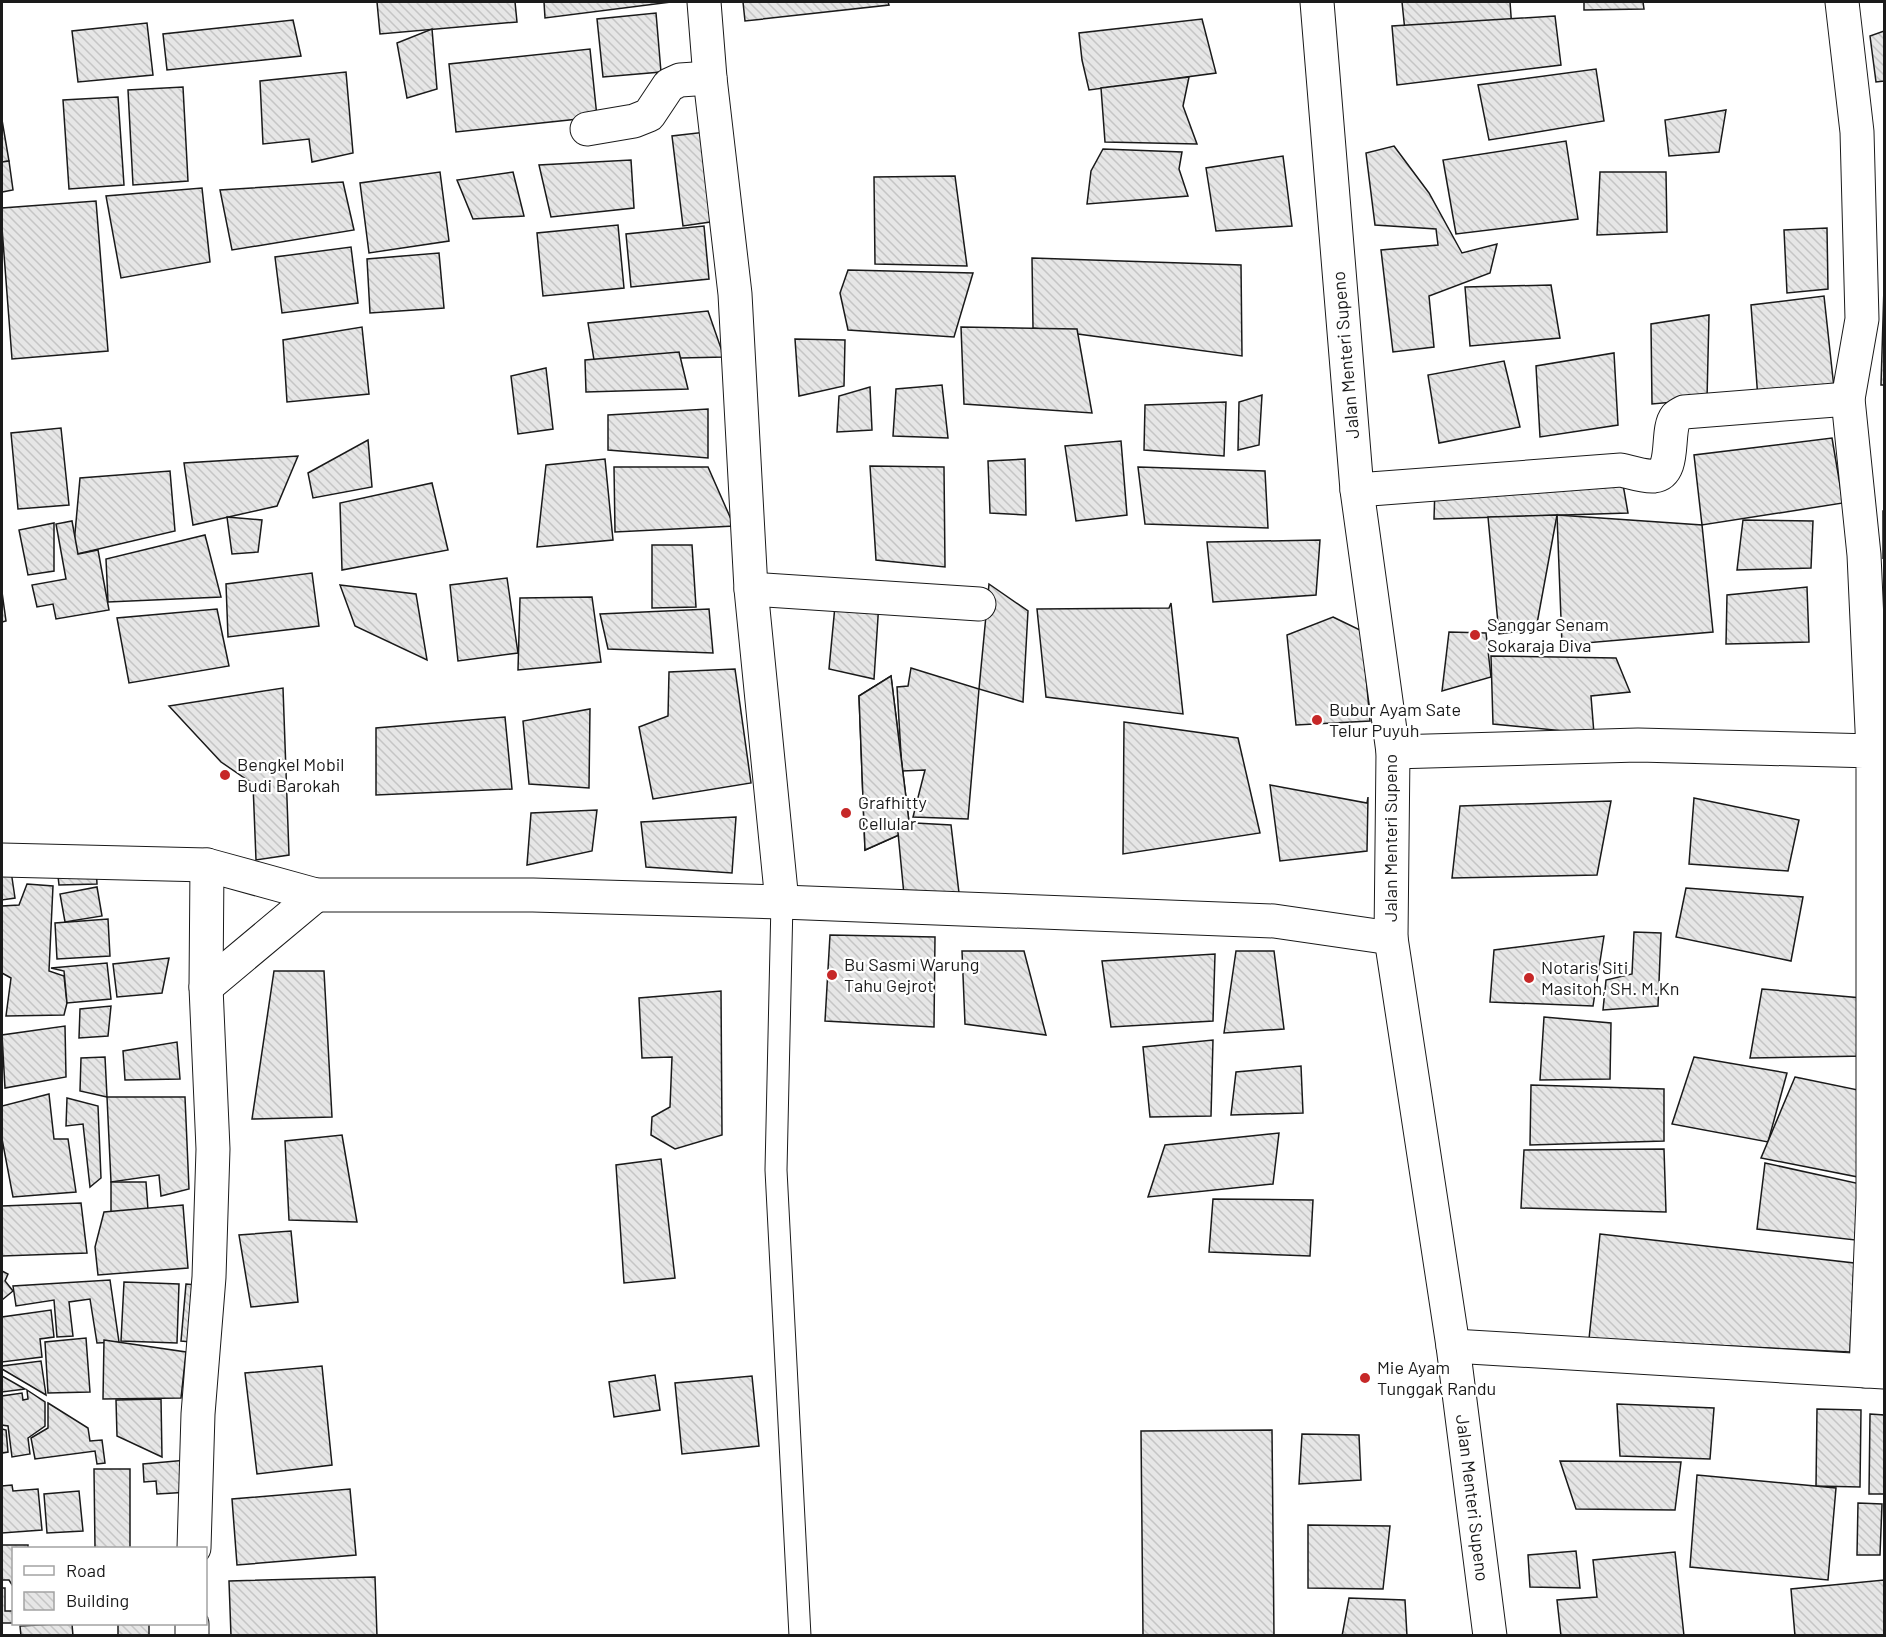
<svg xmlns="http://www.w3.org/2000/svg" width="1886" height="1637" font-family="Barlow,sans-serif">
	<defs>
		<pattern id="building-back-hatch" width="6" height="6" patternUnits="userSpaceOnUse" patternTransform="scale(1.5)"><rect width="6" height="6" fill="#e6e6e6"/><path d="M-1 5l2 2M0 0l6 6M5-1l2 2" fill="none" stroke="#c5c5c5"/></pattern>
	</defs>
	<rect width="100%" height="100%" fill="#fff"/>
	<g fill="url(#building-back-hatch)" stroke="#1a1a1a" stroke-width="1.5">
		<polygon points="377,2 515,2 517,22 380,34"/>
		<polygon points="544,2 671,2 545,18"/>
		<polygon points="743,2 888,2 889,5 745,21"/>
		<polygon points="1402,2 1510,2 1512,29 1406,41"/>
		<polygon points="1584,2 1643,2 1644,9 1584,10"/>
		<polygon points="656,13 661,72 603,77 597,19"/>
		<polygon points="1555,16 1561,65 1397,85 1392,26"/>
		<polygon points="1202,19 1216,73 1089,90 1082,60 1079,33"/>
		<polygon points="293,20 301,56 167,70 163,34"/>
		<polygon points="147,23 153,75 78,82 72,31"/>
		<polygon points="432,29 437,89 407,98 397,43"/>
		<polygon points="1884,31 1884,81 1876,82 1870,36"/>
		<polygon points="590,49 597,117 456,132 449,64"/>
		<polygon points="1596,69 1604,121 1489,140 1478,85"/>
		<polygon points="346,72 353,153 312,162 309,139 263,144 260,81"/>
		<polygon points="1189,77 1183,106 1197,144 1105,142 1101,88"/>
		<polygon points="183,87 188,181 133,185 128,90"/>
		<polygon points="118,97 124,185 69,189 63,100"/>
		<polygon points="1726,110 1719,152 1669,156 1665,120"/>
		<polygon points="2,120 9,161 2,162"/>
		<polygon points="706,132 717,221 683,226 672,136"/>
		<polygon points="1566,141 1578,219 1456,234 1443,160"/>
		<polygon points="1394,146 1429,193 1462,253 1497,244 1490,273 1429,296 1434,347 1393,352 1381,250 1438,245 1436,229 1375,225 1366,153"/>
		<polygon points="1103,149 1182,152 1179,169 1188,196 1087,204 1091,171"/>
		<polygon points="1283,156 1292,226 1216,231 1206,168"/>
		<polygon points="631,160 634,208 551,217 539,165"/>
		<polygon points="9,161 13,190 2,192 2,162"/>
		<polygon points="440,172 449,241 369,253 360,183"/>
		<polygon points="513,172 524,216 473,219 457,180"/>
		<polygon points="1600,172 1666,172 1667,232 1597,235"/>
		<polygon points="955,176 967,266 875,264 874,177"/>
		<polygon points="343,182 354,230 232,250 220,190"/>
		<polygon points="202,188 210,262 121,278 106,196"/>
		<polygon points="96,201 108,351 12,359 2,228 2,208"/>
		<polygon points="618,225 624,288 543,296 537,233"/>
		<polygon points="704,226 709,279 631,287 626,234"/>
		<polygon points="1827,228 1828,289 1787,293 1784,230"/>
		<polygon points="351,247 358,303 282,313 275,257"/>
		<polygon points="439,253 444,308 370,313 367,259"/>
		<polygon points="1032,258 1241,265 1242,356 1033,328"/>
		<polygon points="848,270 973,273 954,337 848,330 840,293"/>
		<polygon points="1551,285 1560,338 1470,346 1465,287"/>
		<polygon points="1884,287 1884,385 1881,385"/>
		<polygon points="1824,296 1834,388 1758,399 1751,305"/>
		<polygon points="708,311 724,357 594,360 588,323"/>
		<polygon points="1709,315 1707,399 1652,404 1651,324"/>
		<polygon points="362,327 369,394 287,402 283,340"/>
		<polygon points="961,327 1077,329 1092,413 964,404"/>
		<polygon points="795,339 845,340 844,386 799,396"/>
		<polygon points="679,352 688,389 586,392 585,360"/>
		<polygon points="1614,353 1618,425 1540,437 1536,366"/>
		<polygon points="1504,361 1520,427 1439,443 1428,375"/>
		<polygon points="546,368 553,429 518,434 511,376"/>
		<polygon points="942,385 948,438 893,436 896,389"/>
		<polygon points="870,387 872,430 837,432 839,396"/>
		<polygon points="1262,395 1259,445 1238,450 1239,402"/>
		<polygon points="1226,402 1224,456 1144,450 1145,405"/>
		<polygon points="708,409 708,458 608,450 608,415"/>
		<polygon points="61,428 69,505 18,509 11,433"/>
		<polygon points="1832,438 1843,503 1702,525 1694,455"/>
		<polygon points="368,440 372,487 313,498 308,473"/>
		<polygon points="1121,441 1127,515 1076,521 1065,446"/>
		<polygon points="298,456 277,506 193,525 184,463"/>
		<polygon points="605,459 613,540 537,547 546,465"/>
		<polygon points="1025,459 1026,515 990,513 988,461"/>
		<polygon points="870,466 944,467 945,567 876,560"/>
		<polygon points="614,467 708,467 734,526 615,532"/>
		<polygon points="1138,467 1265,471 1268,528 1145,524"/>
		<polygon points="170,471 175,531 73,555 80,478"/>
		<polygon points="1621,473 1628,513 1434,519 1435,487"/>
		<polygon points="432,483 448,550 342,570 340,503"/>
		<polygon points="1883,511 1884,511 1883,559"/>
		<polygon points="1557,515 1702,525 1713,632 1562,645"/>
		<polygon points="1557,515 1536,629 1499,634 1488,517"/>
		<polygon points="227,517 262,520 258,552 232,554"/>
		<polygon points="1743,520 1813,521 1811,568 1737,570"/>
		<polygon points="72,521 78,554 98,550 109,610 56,619 53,604 37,607 32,585 66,579 56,524"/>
		<polygon points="54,523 54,571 28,575 19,530"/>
		<polygon points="205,535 221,597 108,602 106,559"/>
		<polygon points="1320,540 1316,595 1213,602 1207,542"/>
		<polygon points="652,545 692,545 696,607 652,608"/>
		<polygon points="312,573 319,626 228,637 226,584"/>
		<polygon points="507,578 518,653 458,661 450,585"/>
		<polygon points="989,584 1028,611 1023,702 979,689"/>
		<polygon points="340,585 416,594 427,660 355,626"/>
		<polygon points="1807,587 1809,642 1726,644 1727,595"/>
		<polygon points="2,592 6,621 2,622"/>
		<polygon points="592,597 601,662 518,670 520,598"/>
		<polygon points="879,602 874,679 829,669 835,606"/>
		<polygon points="1171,603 1183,714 1046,697 1037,609 1169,608"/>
		<polygon points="217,609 229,666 129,683 117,618"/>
		<polygon points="709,609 713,653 608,649 600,614"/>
		<polygon points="1333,617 1362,631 1370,721 1296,725 1287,635"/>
		<polygon points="1449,632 1486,633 1491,677 1442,691"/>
		<polygon points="1491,656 1616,658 1630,692 1591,696 1594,734 1493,724"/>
		<polygon points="911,668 979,689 968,819 913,817 925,770 902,771 897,687 908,686"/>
		<polygon points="735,669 751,783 653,799 639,727 668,716 669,672"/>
		<polygon points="891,676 910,830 865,850 859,696"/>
		<polygon points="891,676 910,830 865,850 859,696"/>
		<polygon points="283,688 289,855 256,860 253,784 221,762 169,706"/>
		<polygon points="590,709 589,788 529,784 523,721"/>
		<polygon points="505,717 512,789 376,795 376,728"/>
		<polygon points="1124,722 1238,738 1260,833 1123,854"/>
		<polygon points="1270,785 1367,803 1368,797 1367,851 1280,861"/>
		<polygon points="1694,798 1799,820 1788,871 1689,864"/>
		<polygon points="1611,801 1597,875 1452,878 1460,806"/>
		<polygon points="597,810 592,851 527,865 531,813"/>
		<polygon points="736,817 732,873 646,867 641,822"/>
		<polygon points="897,822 951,825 959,893 904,895"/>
		<polygon points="96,865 97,884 59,885 57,867"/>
		<polygon points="11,871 15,898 2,900 2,873"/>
		<polygon points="27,884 53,886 49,971 64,976 67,1003 64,1015 6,1016 11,978 2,973 2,906 19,905"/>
		<polygon points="97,887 102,916 65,922 60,894"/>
		<polygon points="1686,888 1803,897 1791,961 1676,937"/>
		<polygon points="108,919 110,956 57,959 55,923"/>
		<polygon points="1634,932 1661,933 1658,1006 1603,1010 1606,980 1632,974"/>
		<polygon points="830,935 935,937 934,1027 825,1021"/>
		<polygon points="1604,936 1593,1006 1490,1002 1494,950"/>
		<polygon points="962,951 1024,951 1046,1035 965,1024"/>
		<polygon points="1236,951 1274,951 1284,1029 1224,1033"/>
		<polygon points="1215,954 1213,1021 1111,1027 1102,961"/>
		<polygon points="169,958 162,993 117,997 113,964"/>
		<polygon points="107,963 111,999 67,1003 64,971 51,968"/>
		<polygon points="274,971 324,971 332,1117 252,1119"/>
		<polygon points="1762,989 1862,998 1866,1056 1750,1058"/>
		<polygon points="721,991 722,1135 675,1149 651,1135 652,1117 670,1107 672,1057 642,1058 639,998"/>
		<polygon points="111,1006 108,1036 79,1038 80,1009"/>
		<polygon points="1544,1017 1611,1023 1610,1079 1540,1080"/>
		<polygon points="65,1026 66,1077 5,1088 2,1035"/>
		<polygon points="1213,1040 1211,1116 1150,1117 1143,1047"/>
		<polygon points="177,1042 180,1079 125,1080 123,1051"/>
		<polygon points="105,1057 107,1097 80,1091 81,1058"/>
		<polygon points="1694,1057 1787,1073 1768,1142 1672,1124"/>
		<polygon points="1301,1066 1303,1113 1231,1115 1236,1072"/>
		<polygon points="1795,1077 1863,1091 1858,1177 1761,1158"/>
		<polygon points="1531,1085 1664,1089 1664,1141 1530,1145"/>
		<polygon points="49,1094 54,1139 68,1139 76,1192 13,1197 2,1139 2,1106"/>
		<polygon points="107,1097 185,1097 189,1189 161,1196 159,1175 111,1182"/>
		<polygon points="67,1098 98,1106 101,1178 90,1187 83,1124 66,1126"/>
		<polygon points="1279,1133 1273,1184 1148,1197 1165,1145"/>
		<polygon points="342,1135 357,1222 289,1220 285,1141"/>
		<polygon points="1664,1149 1666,1212 1521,1208 1524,1150"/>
		<polygon points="661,1159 675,1278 624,1283 616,1165"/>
		<polygon points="1765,1163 1865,1185 1864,1241 1757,1229"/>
		<polygon points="111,1182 146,1182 148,1210 111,1215"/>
		<polygon points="1213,1199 1313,1200 1310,1256 1209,1252"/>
		<polygon points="81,1203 87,1253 2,1256 2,1206"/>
		<polygon points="183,1205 188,1268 98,1275 95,1247 104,1212"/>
		<polygon points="291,1231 298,1302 251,1307 239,1235"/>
		<polygon points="1600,1234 1854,1263 1850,1352 1589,1339"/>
		<polygon points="2,1271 8,1274 5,1281 13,1291 2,1300"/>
		<polygon points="110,1280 119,1342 97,1343 90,1299 69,1302 73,1336 57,1337 54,1300 16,1306 13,1286"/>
		<polygon points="124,1282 179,1284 177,1343 121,1341"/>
		<polygon points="186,1284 196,1285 191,1342 181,1341"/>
		<polygon points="51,1310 54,1337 40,1339 42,1357 2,1362 2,1317"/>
		<polygon points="86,1338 90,1392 48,1393 45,1342"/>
		<polygon points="104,1340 186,1352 181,1398 103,1399"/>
		<polygon points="41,1361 46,1395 2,1369 2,1366"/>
		<polygon points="322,1366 332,1465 257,1474 245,1373"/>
		<polygon points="655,1375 660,1410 614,1417 609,1382"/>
		<polygon points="2,1376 25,1389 2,1392"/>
		<polygon points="752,1376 759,1446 682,1454 675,1383"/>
		<polygon points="27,1390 45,1402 45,1426 28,1438 30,1454 12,1457 8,1426 2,1425 2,1396 22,1393 23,1400 28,1399"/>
		<polygon points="161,1399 162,1457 117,1436 116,1400"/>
		<polygon points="48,1403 88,1428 90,1441 102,1440 105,1463 97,1464 95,1451 35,1459 31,1438 48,1428"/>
		<polygon points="1617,1404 1714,1408 1710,1459 1620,1456"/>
		<polygon points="1817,1409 1861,1410 1860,1487 1816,1486"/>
		<polygon points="1870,1414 1884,1415 1884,1494 1869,1494"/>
		<polygon points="2,1429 6,1430 8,1452 2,1453"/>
		<polygon points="1272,1430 1274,1636 1143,1636 1141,1431"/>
		<polygon points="1302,1434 1359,1435 1361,1480 1299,1484"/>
		<polygon points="187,1460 190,1492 157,1494 156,1481 144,1482 143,1464"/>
		<polygon points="1560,1461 1681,1462 1675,1510 1576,1509"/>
		<polygon points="94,1469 130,1469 130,1548 95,1548"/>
		<polygon points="1697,1475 1836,1488 1828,1580 1690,1567"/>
		<polygon points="12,1485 13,1491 38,1489 42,1530 2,1533 2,1486"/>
		<polygon points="350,1489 356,1555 237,1565 232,1499"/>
		<polygon points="79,1491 83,1531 47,1533 44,1494"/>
		<polygon points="1858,1503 1882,1504 1880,1555 1857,1555"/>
		<polygon points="1308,1525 1390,1526 1383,1589 1308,1588"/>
		<polygon points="2,1545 28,1545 28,1548 14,1548 14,1588 9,1580 2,1580"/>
		<polygon points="1576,1551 1580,1588 1530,1587 1528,1555"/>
		<polygon points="1675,1552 1684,1636 1561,1636 1557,1600 1597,1597 1593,1560"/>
		<polygon points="375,1577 377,1636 231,1636 229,1581"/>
		<polygon points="1884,1580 1884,1636 1795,1636 1791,1589"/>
		<polygon points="2,1588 5,1588 5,1611 14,1611 14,1623 2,1623"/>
		<polygon points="1349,1598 1405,1600 1407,1636 1342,1636"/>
		<polygon points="57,1624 72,1624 73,1636 21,1636 20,1626"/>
		<rect x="118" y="1624" width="31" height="12"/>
	</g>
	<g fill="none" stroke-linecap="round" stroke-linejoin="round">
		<g stroke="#1a1a1a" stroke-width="23">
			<polyline id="service" points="782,902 776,1170 800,1636"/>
		</g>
		<g stroke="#1a1a1a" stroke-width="35">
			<g id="minor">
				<polyline points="1842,2 1857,132 1862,319 1848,399 1864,555 1873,751"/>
				<polyline points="587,129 634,121 649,115 669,85 680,80 710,78"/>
				<path d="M1357 490 1621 470C1630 472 1644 477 1654 476 1677 473 1665 431 1676 417 1677 416 1682 413 1684 412L1848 399"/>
				<polyline points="751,589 979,604"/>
				<polyline points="1393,752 1638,745 1873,751 1873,1199 1866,1371"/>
				<polyline points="2,860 207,865 316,895 533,895 782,902 751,589 735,294 710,78 704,2"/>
				<polyline points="782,902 1274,921 1391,938"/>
				<polyline points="206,987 316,895"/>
				<polyline points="1453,1346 1884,1372"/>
				<polyline points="194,1548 198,1414 209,1277 213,1149 206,987 207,865"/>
				<polyline points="192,1636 192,1624"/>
			</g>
		</g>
		<g stroke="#1a1a1a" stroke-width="35">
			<polyline id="secondary" points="1317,2 1357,490 1393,752 1391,938 1453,1346 1490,1636"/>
		</g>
		<use href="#service" stroke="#fff" stroke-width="21"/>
		<use href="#minor" stroke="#fff" stroke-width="33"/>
		<use href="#secondary" stroke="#fff" stroke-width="33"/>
	</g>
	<g fill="#c62828" stroke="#fff" stroke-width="2">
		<circle cx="1475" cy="635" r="6"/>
		<circle cx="1317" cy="720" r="6"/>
		<circle cx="225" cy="775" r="6"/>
		<circle cx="846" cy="813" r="6"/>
		<circle cx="832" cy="975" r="6"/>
		<circle cx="1529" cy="978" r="6"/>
		<circle cx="1365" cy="1378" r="6"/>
	</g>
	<g text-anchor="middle" stroke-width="4.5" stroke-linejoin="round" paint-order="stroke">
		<g font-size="18" fill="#1a1a1a" stroke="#fff">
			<text transform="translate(1346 355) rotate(-95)" y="6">Jalan Menteri Supeno</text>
			<text transform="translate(1391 838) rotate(-90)" y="6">Jalan Menteri Supeno</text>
			<text transform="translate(1472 1498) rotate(83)" y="6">Jalan Menteri Supeno</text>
		</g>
		<g font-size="18" fill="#1a1a1a" stroke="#fff" text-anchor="start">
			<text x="1487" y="631">Sanggar Senam<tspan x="1487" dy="21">Sokaraja Diva</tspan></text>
			<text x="1329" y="716">Bubur Ayam Sate<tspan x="1329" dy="21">Telur Puyuh</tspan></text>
			<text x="237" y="771">Bengkel Mobil<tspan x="237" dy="21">Budi Barokah</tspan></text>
			<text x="858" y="809">Grafhitty<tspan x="858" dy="21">Cellular</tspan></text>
			<text x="844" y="971">Bu Sasmi Warung<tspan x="844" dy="21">Tahu Gejrot</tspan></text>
			<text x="1541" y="974">Notaris Siti<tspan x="1541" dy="21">Masitoh, SH. M.Kn</tspan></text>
			<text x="1377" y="1374">Mie Ayam<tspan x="1377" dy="21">Tunggak Randu</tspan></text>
		</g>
	</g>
	<rect width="1886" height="1637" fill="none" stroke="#1a1a1a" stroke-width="6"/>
	<rect x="12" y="1547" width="195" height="78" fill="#ffffff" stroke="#a3a3a3" stroke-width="1.5"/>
	<rect x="24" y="1566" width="30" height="9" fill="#ffffff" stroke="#a3a3a3" stroke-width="1.5"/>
	<text x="66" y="1577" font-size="18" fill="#1a1a1a">Road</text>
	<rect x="24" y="1592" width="30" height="18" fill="url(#building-back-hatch)" stroke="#a3a3a3" stroke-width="1.5"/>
	<text x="66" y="1607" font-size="18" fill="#1a1a1a">Building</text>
</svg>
